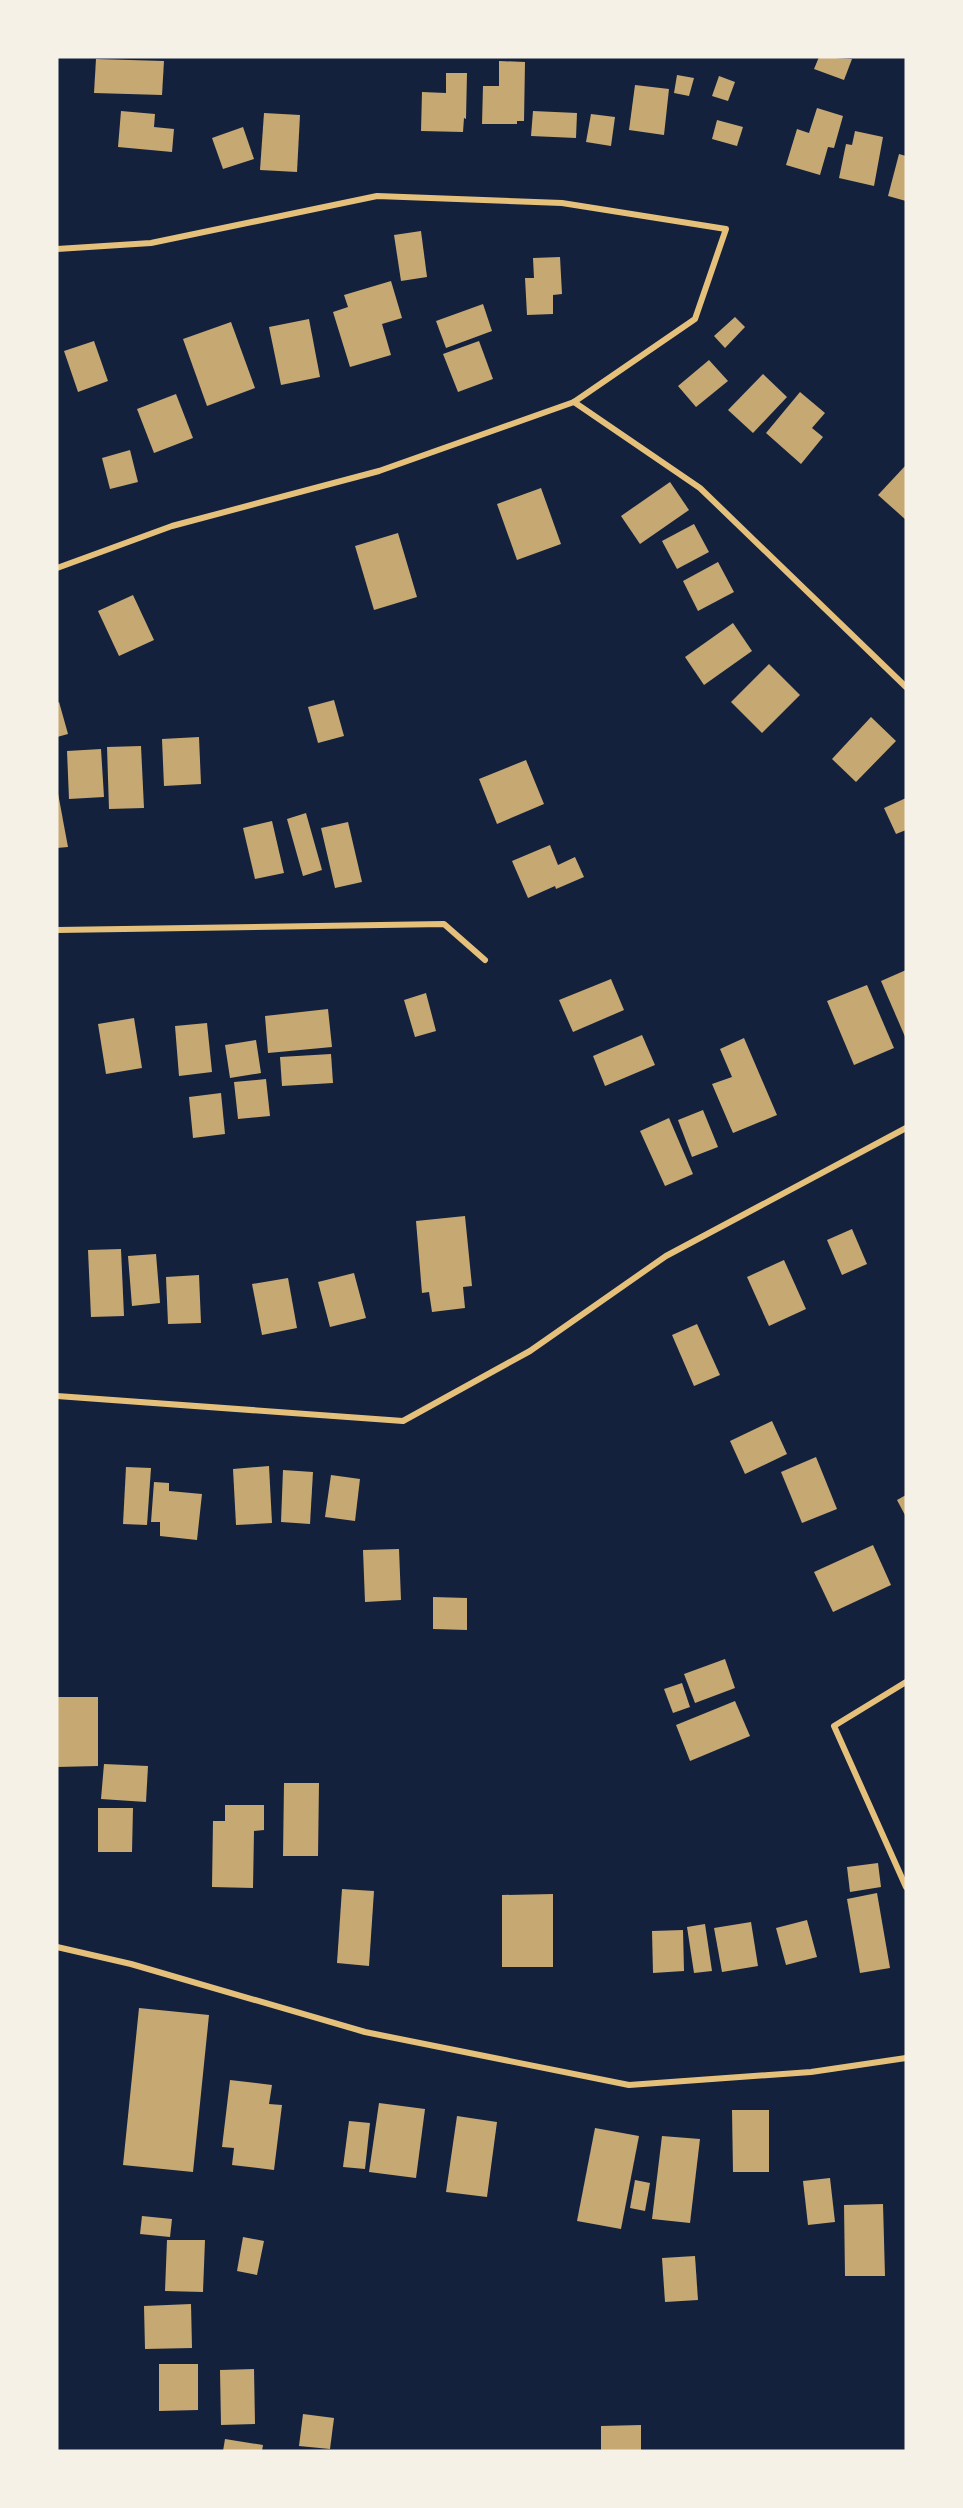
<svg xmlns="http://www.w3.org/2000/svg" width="963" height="2508" font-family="'Asap Condensed',sans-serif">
	<rect width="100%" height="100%" fill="#14213d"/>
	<g fill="#c6a872">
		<polygon points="819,57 852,59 844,80 814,69"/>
		<polygon points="96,59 164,61 162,95 94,93"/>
		<polygon points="499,61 525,62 524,121 517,121 517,124 482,124 483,86 499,86"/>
		<polygon points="446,73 467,73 466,119 464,118 463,132 421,131 422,92 446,93"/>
		<polygon points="677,75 694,78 689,96 674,93"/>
		<polygon points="719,76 735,82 728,101 712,96"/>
		<polygon points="635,85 669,89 664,135 629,130"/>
		<polygon points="817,108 843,116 834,148 828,147 820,175 786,165 797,129 809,133"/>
		<polygon points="121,111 155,114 154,127 174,129 172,152 118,147"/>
		<polygon points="533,111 577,113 576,138 531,136"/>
		<polygon points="264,113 300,115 297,172 260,170"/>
		<polygon points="591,114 615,117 611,146 586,142"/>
		<polygon points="717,120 743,127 737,146 712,139"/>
		<polygon points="243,127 254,159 223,169 212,138"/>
		<polygon points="855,131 883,137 874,186 839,178 846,144 852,145"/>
		<polygon points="899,154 906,156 906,201 888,196"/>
		<polygon points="421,231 427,277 401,281 394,235"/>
		<polygon points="560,257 562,294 553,295 553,314 527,315 525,278 534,278 533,258"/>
		<polygon points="391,281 402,318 382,324 391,355 350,367 333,312 348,307 344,295"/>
		<polygon points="483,304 492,331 446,348 436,321"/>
		<polygon points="735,317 745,327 725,348 714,336"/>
		<polygon points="309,319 320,377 281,385 269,327"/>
		<polygon points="231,322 255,388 207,406 183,339"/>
		<polygon points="94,341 108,381 78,392 64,351"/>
		<polygon points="479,341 493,379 458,392 443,354"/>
		<polygon points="709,360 728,381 696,407 678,386"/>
		<polygon points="763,374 787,397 753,433 728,410"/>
		<polygon points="800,392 825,413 812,428 823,437 801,464 766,433"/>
		<polygon points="176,394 193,438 154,453 137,409"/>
		<polygon points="130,450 138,482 110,489 102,458"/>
		<polygon points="906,465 906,520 878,495"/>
		<polygon points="670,482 689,510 640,544 621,516"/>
		<polygon points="541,488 561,544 517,560 497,504"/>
		<polygon points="694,524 709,552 677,569 662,541"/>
		<polygon points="398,533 417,597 374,610 355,546"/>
		<polygon points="718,562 734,592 698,611 683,581"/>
		<polygon points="133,595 154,640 119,656 98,611"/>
		<polygon points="733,623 752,651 704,685 685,657"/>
		<polygon points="769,664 800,695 762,733 731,702"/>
		<polygon points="334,700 344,736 318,743 308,707"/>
		<polygon points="59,702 68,734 57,737 57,703"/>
		<polygon points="871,717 896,741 856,782 832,759"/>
		<polygon points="199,737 201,784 164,786 162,739"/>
		<polygon points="141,746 144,808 109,809 107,747"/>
		<polygon points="101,749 104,797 69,799 67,751"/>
		<polygon points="526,760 544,804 497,824 479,779"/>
		<polygon points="57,788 68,847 57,848"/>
		<polygon points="906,798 906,830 896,834 884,808"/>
		<polygon points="306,813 322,870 303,876 287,819"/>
		<polygon points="272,821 284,873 255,879 243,828"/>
		<polygon points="348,822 362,882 335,888 321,828"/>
		<polygon points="550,845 558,865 575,857 584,877 556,889 555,886 528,898 512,861"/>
		<polygon points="906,970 906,1039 881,981"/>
		<polygon points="611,979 624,1010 573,1032 559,1000"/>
		<polygon points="867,985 894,1048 854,1065 827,1001"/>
		<polygon points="426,993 436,1031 415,1037 404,1000"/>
		<polygon points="328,1009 332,1047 268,1053 265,1016"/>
		<polygon points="134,1018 142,1068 106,1074 98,1024"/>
		<polygon points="207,1023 212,1072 179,1076 175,1026"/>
		<polygon points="642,1035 655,1065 605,1086 593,1056"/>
		<polygon points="744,1038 777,1115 733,1133 712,1084 732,1077 720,1049"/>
		<polygon points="256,1040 261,1073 230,1078 225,1045"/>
		<polygon points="331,1054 333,1083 282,1086 280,1057"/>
		<polygon points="266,1079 270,1116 238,1119 234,1082"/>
		<polygon points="221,1093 225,1134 193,1138 189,1097"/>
		<polygon points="703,1110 718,1147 692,1157 678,1120"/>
		<polygon points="669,1118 693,1174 665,1186 640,1131"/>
		<polygon points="465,1216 472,1286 463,1287 465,1308 432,1312 429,1292 422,1293 416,1221"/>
		<polygon points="852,1229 867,1264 842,1275 827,1240"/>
		<polygon points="121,1249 124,1316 91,1317 88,1250"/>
		<polygon points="156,1254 160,1303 132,1306 128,1256"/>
		<polygon points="784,1260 806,1309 769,1326 747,1277"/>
		<polygon points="354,1273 366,1318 330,1327 318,1282"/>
		<polygon points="199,1275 201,1323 168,1324 166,1277"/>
		<polygon points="288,1278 297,1328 262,1335 252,1284"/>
		<polygon points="697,1324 720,1375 694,1386 672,1335"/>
		<polygon points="772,1421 787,1454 745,1474 730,1441"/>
		<polygon points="816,1457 837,1509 802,1523 781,1472"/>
		<polygon points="269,1466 272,1523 236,1525 233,1469"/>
		<polygon points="126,1467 151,1468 147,1525 123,1524"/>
		<polygon points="283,1470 313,1472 310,1524 281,1522"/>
		<polygon points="331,1475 360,1479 355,1521 325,1517"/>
		<polygon points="154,1482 169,1483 169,1491 202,1494 197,1540 160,1536 160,1522 151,1522"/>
		<polygon points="906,1495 906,1517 897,1500"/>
		<polygon points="873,1545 891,1585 833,1612 814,1572"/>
		<polygon points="399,1549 401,1600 365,1602 363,1550"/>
		<polygon points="433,1597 467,1598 467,1630 433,1629"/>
		<polygon points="725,1659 735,1688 695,1703 684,1674"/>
		<polygon points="682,1683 690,1707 673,1713 664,1689"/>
		<polygon points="57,1697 98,1697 98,1766 57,1767"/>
		<polygon points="735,1701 750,1736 690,1761 676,1725"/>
		<polygon points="104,1764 148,1766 146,1802 101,1799"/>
		<polygon points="284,1783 319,1783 318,1856 283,1856"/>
		<polygon points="225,1805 264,1805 264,1830 254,1831 253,1888 212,1887 213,1821 225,1821"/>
		<polygon points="98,1808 133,1808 132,1852 98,1852"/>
		<polygon points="878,1863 881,1887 850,1892 847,1867"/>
		<polygon points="342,1889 374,1891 369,1966 337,1963"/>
		<polygon points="877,1893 890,1968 860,1973 847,1899"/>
		<polygon points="553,1894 553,1967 502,1967 502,1895"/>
		<polygon points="807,1920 817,1957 786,1965 776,1928"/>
		<polygon points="751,1922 758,1966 722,1972 714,1928"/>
		<polygon points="705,1924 712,1971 694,1973 687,1927"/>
		<polygon points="683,1930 684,1971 653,1973 652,1931"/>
		<polygon points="139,2008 209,2015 193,2172 123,2165"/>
		<polygon points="230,2080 272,2085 269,2104 282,2105 274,2170 232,2165 234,2148 222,2147"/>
		<polygon points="379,2103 425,2109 416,2178 369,2172"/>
		<polygon points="732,2110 769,2110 769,2172 733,2172"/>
		<polygon points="457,2116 497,2122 487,2197 446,2192"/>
		<polygon points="349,2121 370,2123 365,2169 343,2167"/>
		<polygon points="595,2128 639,2136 621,2229 577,2221"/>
		<polygon points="662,2136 700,2139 690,2223 652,2219"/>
		<polygon points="830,2178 835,2222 808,2225 803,2181"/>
		<polygon points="635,2180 650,2183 645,2211 630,2208"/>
		<polygon points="883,2204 885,2276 845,2276 844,2205"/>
		<polygon points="142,2216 172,2219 170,2237 140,2234"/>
		<polygon points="243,2237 264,2241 257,2275 237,2271"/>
		<polygon points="167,2240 205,2240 203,2292 165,2291"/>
		<polygon points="695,2256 698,2300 665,2302 662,2258"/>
		<polygon points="191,2304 192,2348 145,2349 144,2306"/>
		<polygon points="159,2364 198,2364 198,2410 159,2411"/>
		<polygon points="254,2369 255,2424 221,2425 220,2370"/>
		<polygon points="303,2414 334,2418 330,2449 299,2446"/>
		<polygon points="641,2425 641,2451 601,2451 601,2426"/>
		<polygon points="225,2439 263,2445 262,2451 223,2451"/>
	</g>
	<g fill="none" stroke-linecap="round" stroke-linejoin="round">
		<g stroke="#e5c07b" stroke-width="6">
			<polyline points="57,249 151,243 377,196 562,203 726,229 695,319 574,402 379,471 172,526 57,568"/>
			<polyline points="574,402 700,488 906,687"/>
			<polyline points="57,930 444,924 485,960"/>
			<polyline points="57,1396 403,1421 530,1351 666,1256 906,1128"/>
			<polyline points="906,1682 834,1726 906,1887"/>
			<polyline points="57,1947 131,1964 365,2032 629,2085 811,2072 906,2058"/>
		</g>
	</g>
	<rect width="963" height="2508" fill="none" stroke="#f6f1e7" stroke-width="117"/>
</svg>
